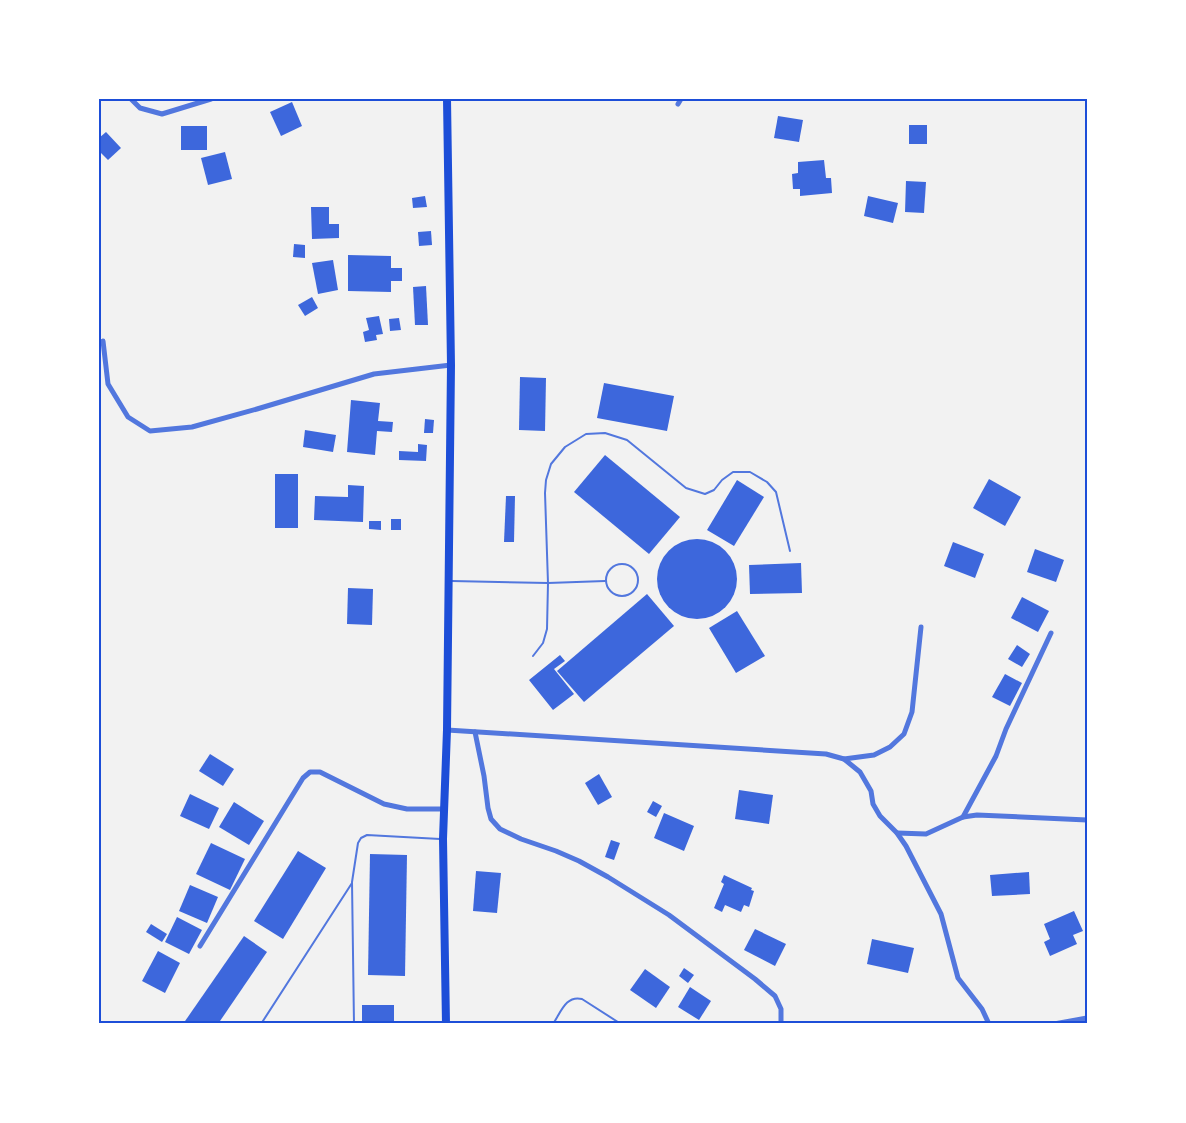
<svg xmlns="http://www.w3.org/2000/svg" width="1186" height="1123" font-family="'IBM Plex Serif',serif">
	<rect width="100%" height="100%" fill="#f2f2f2"/>
	<g fill="#3d67dc">
		<polygon points="292,102 302,126 281,136 270,112"/>
		<polygon points="778,116 803,120 799,142 774,138"/>
		<rect x="909" y="125" width="18" height="19"/>
		<rect x="181" y="126" width="26" height="24"/>
		<polygon points="106,132 121,148 108,160 99,151 99,138"/>
		<polygon points="225,152 232,179 208,185 201,158"/>
		<polygon points="824,160 826,178 831,178 832,193 800,196 800,189 793,189 792,174 798,173 798,162"/>
		<polygon points="906,181 926,182 924,213 905,212"/>
		<polygon points="425,196 427,207 413,208 412,198"/>
		<polygon points="868,196 898,203 893,223 864,216"/>
		<polygon points="311,207 329,207 329,224 339,224 339,238 312,239"/>
		<polygon points="431,231 432,245 419,246 418,232"/>
		<polygon points="294,244 305,245 305,258 293,257"/>
		<polygon points="348,255 391,256 391,268 402,268 402,281 391,281 391,292 348,291"/>
		<polygon points="333,260 338,290 318,294 312,263"/>
		<polygon points="426,286 428,325 415,325 413,287"/>
		<polygon points="312,297 318,308 305,316 298,305"/>
		<polygon points="379,316 383,334 376,335 377,340 365,342 363,332 369,330 366,318"/>
		<polygon points="399,318 401,330 390,331 389,319"/>
		<polygon points="520,377 546,378 545,431 519,430"/>
		<polygon points="604,383 674,396 667,431 597,418"/>
		<polygon points="351,400 380,403 378,421 393,422 392,432 377,431 375,455 347,452"/>
		<polygon points="425,419 434,420 433,433 424,433"/>
		<polygon points="305,430 336,435 333,452 303,447"/>
		<polygon points="418,444 427,445 426,461 399,460 399,451 418,452"/>
		<polygon points="605,455 680,517 649,554 574,492"/>
		<rect x="275" y="474" width="23" height="54"/>
		<polygon points="989,479 1021,497 1005,526 973,508"/>
		<polygon points="737,480 764,497 734,546 707,530"/>
		<polygon points="348,485 364,486 363,522 314,520 315,496 348,497"/>
		<polygon points="506,496 515,496 514,542 504,542"/>
		<rect x="391" y="519" width="10" height="11"/>
		<polygon points="369,521 381,521 381,530 369,529"/>
		<circle cx="697" cy="579" r="40"/>
		<polygon points="953,542 984,554 975,578 944,566"/>
		<polygon points="1035,549 1064,560 1056,582 1027,572"/>
		<polygon points="801,563 802,593 750,594 749,565"/>
		<polygon points="348,588 373,589 372,625 347,624"/>
		<polygon points="647,594 674,626 584,702 557,671"/>
		<polygon points="1022,597 1049,611 1038,632 1011,618"/>
		<polygon points="737,611 765,656 736,673 709,628"/>
		<polygon points="1017,645 1030,654 1022,667 1008,659"/>
		<polygon points="560,655 565,661 554,669 574,694 553,710 529,680"/>
		<polygon points="1005,674 1022,683 1010,706 992,697"/>
		<polygon points="210,754 234,769 223,786 199,771"/>
		<polygon points="599,774 612,797 598,805 585,783"/>
		<polygon points="739,790 773,795 769,824 735,819"/>
		<polygon points="190,794 219,808 209,829 180,816"/>
		<polygon points="653,801 662,806 656,817 647,812"/>
		<polygon points="234,802 264,821 249,845 219,827"/>
		<polygon points="664,813 694,826 684,851 654,838"/>
		<polygon points="611,840 620,843 614,860 605,857"/>
		<polygon points="211,843 245,859 230,890 196,874"/>
		<polygon points="298,851 326,868 283,939 254,921"/>
		<polygon points="370,854 407,855 405,976 368,975"/>
		<polygon points="476,871 501,873 497,913 473,911"/>
		<polygon points="1029,872 1030,894 992,896 990,875"/>
		<polygon points="724,875 752,888 751,890 754,891 749,907 744,905 741,912 725,905 722,912 714,908 724,884 721,882"/>
		<polygon points="190,885 218,897 207,923 179,911"/>
		<polygon points="1074,911 1083,931 1073,935 1077,944 1050,956 1044,942 1050,939 1044,924"/>
		<polygon points="177,917 202,930 189,954 165,942"/>
		<polygon points="151,924 167,934 162,942 146,932"/>
		<polygon points="755,929 786,944 775,966 744,950"/>
		<polygon points="244,936 267,952 218,1024 183,1024"/>
		<polygon points="872,939 914,948 908,973 867,964"/>
		<polygon points="158,951 180,963 165,993 142,981"/>
		<polygon points="684,968 694,975 688,983 679,976"/>
		<polygon points="645,969 670,987 656,1008 630,990"/>
		<polygon points="690,987 711,1001 699,1020 678,1007"/>
		<rect x="362" y="1005" width="32" height="19"/>
	</g>
	<g fill="none" stroke-linecap="round" stroke-linejoin="round">
		<g stroke="#5277de" stroke-width="2">
			<circle cx="622" cy="580" r="16"/>
			<polyline points="452,581 548,583 605,581"/>
			<polyline points="533,656 543,643 547,629 548,583 545,493 546,480 551,464 565,447 586,434 605,433 627,440 686,488 705,494 714,490 722,480 733,472 750,472 767,482 776,492 790,551"/>
			<polyline points="261,1024 352,883"/>
			<polyline points="354,1024 352,882 358,843 361,838 367,835 440,839"/>
			<path d="M553 1024C561 1012 566 995 582 999L621 1024"/>
		</g>
		<g stroke="#5277de" stroke-width="5">
			<polyline points="131,99 140,108 162,114 211,99"/>
			<polyline points="678,104 681,99"/>
			<polyline points="103,341 108,384 128,417 150,431 192,427 257,409 374,374 451,365"/>
			<polyline points="447,730 826,754 844,759 860,772 871,791 873,804 880,816 897,833 906,846 941,914 958,978 982,1009 989,1024"/>
			<polyline points="475,732 484,776 488,808 491,819 500,829 521,839 556,851 579,861 608,877 669,915 755,979 775,996 781,1009 781,1024"/>
			<polyline points="844,759 874,755 890,747 904,734 912,712 921,627"/>
			<polyline points="963,817 996,756 1006,729 1051,633"/>
			<polyline points="897,833 926,834 963,817 977,815 1087,820"/>
			<polyline points="200,946 303,778 310,772 320,772 384,804 407,809 444,809"/>
			<polyline points="1054,1024 1087,1018"/>
		</g>
		<polyline stroke="#1d4ed8" stroke-width="8" points="446,1024 443,839 447,730 451,365 447,99"/>
	</g>
	<rect width="1186" height="1123" fill="none" stroke="#ffffff" stroke-width="201"/>
	<rect x="100" y="100" width="986" height="922" fill="none" stroke="#1d4ed8" stroke-width="2"/>
</svg>
